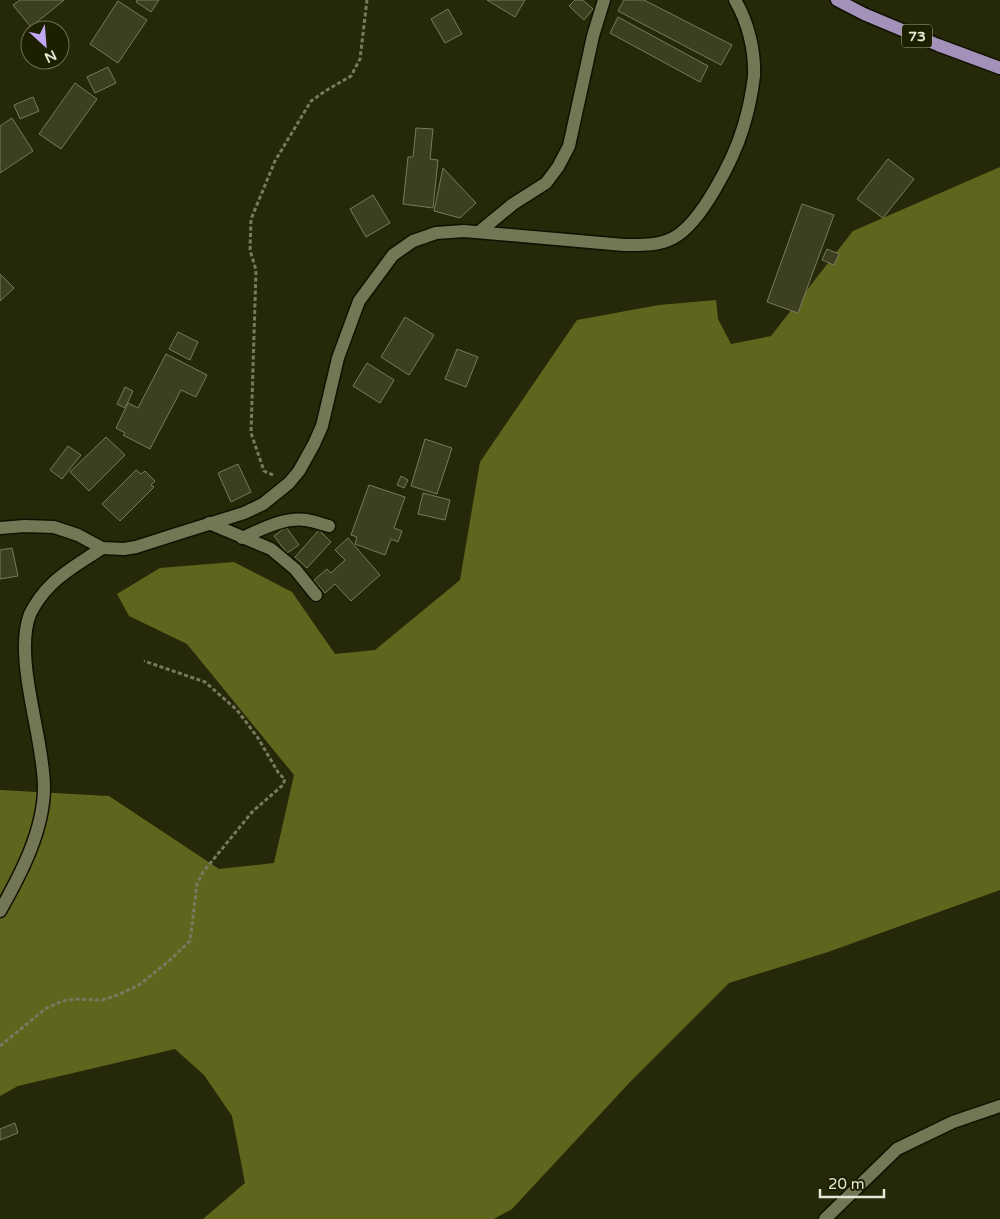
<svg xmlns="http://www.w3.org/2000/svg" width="1000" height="1219" font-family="'Varela Round',sans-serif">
	<rect width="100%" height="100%" fill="#262909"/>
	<polygon fill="#60651d" points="1000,167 1000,890 828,952 729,983 631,1081 512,1209 494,1219 203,1219 245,1183 232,1116 204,1075 175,1049 18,1086 0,1096 0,790 109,796 219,869 274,863 294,775 187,644 129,616 117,594 160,568 234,562 292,592 335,654 375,650 460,580 480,462 577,320 659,305 716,300 718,319 731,344 771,336 853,231"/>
	<g fill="#3d4020" stroke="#777b59">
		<polygon points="20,0 64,0 31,27 13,5"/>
		<polygon points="137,0 159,0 151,12 136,2"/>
		<polygon points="487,0 525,0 515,17"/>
		<polygon points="575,0 583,0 593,9 584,20 569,6"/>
		<polygon points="624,0 644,0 732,45 721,65 618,11"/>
		<polygon points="118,1 147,20 118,63 90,44"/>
		<polygon points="448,9 462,34 445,43 431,19"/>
		<polygon points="618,17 708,66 700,82 610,33"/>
		<polygon points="108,67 116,83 95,93 87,77"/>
		<polygon points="75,83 97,99 61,149 39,134"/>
		<polygon points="33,97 39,111 20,119 14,105"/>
		<polygon points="12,118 33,151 0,173 0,126"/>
		<polygon points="416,128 433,129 430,159 438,160 433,208 403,204 408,157 413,157"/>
		<polygon points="888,159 914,179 883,218 857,199"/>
		<polygon points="443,168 476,203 460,218 434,211"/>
		<polygon points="373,195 390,223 366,237 350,209"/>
		<polygon points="802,204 834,215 798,313 767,302"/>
		<polygon points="827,249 839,254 834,265 822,260"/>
		<polygon points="0,274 14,288 0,301"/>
		<polygon points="405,317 434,335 409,375 381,357"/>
		<polygon points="178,332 198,342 190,360 169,349"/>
		<polygon points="457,349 478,357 466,387 445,379"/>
		<polygon points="166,354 207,375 196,397 181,390 150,449 123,435 125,433 116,428 128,403 138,408"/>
		<polygon points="367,363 394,380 380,403 353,386"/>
		<polygon points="125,387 133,391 125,408 117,404"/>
		<polygon points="106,437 125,455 89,491 70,472"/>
		<polygon points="425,439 452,448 437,494 411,486"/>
		<polygon points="68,446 81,455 62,479 50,470"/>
		<polygon points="238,464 251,492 231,502 218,473"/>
		<polygon points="136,470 141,474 145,471 155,481 151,485 154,487 120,521 102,504"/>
		<polygon points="401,476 408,480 404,488 397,485"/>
		<polygon points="369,485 405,497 394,528 402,531 398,542 391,539 385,555 355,544 357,537 351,535"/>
		<polygon points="423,493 450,500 445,520 418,514"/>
		<polygon points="286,527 299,545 287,553 274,536"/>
		<polygon points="319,530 331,542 307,568 295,557"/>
		<polygon points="348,538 380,575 351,601 335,584 325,593 314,580 327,569 331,573 345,560 335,550"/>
		<polygon points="12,548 18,576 0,579 0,550"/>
		<polygon points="15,1123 18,1133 0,1140 0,1129"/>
	</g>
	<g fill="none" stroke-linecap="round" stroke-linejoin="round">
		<g stroke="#101100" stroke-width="15">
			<g id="minor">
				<polyline points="479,232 513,204 546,183 558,167 569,146 593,36 604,0"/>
				<polyline points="209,523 271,549 295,569 316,595"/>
				<path d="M0 528 25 526 54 527 78 535 102 548 124 549 136 547 183 532 244 513 263 504 289 483 299 471 314 444 322 426 338 358 359 301 393 255 413 241 436 233 464 231 624 245C640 245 658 246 673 238 701 224 734 158 743 128 748 112 752 93 754 76 755 50 748 22 735 0"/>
				<path d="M242 538C262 529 284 517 306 520 313 521 321 524 329 526"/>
				<path d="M0 911C21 874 44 830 44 787 44 738 13 658 30 614 35 604 42 594 50 586 64 571 85 560 102 548"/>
				<polyline points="825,1219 897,1149 953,1122 1000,1106"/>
			</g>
		</g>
		<g stroke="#101100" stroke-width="15">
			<polyline id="major" points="837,0 864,14 938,45 1000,68"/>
		</g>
		<g stroke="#777a60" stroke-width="3" stroke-dasharray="4 2.5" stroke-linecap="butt">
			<polyline points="273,475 264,471 251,433 256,270 250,250 251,219 275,161 311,101 327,90 351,76 360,59 367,0"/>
			<polyline points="0,1046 45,1009 62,1001 76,999 102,1000 118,995 139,985 169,961 190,941 197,884 203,872 253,811 283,785 285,779 279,774 258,738 237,710 205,682 144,661"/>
		</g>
		<use href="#minor" stroke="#737755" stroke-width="12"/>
		<use href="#major" stroke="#a391ba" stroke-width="12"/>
	</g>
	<g text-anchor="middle" stroke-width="4" stroke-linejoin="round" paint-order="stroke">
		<rect fill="#1d1f01" stroke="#a8ab95" stroke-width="1" x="902" y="24.5" width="30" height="23" rx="4"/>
		<g font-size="14" font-weight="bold" fill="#e4e7d5">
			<text x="917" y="41">73</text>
		</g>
	</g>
	<g transform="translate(45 45) rotate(154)"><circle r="24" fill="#1d1f01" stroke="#6d6f56"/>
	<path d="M0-4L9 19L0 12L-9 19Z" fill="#c2a8f3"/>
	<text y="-8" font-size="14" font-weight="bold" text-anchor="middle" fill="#e4e7d5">N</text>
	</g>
	<path d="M820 1189v8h64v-8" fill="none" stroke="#e4e7d5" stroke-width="2.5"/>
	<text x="828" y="1189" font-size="15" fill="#e4e7d5" stroke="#1d1f01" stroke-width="4" paint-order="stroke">20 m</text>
</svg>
